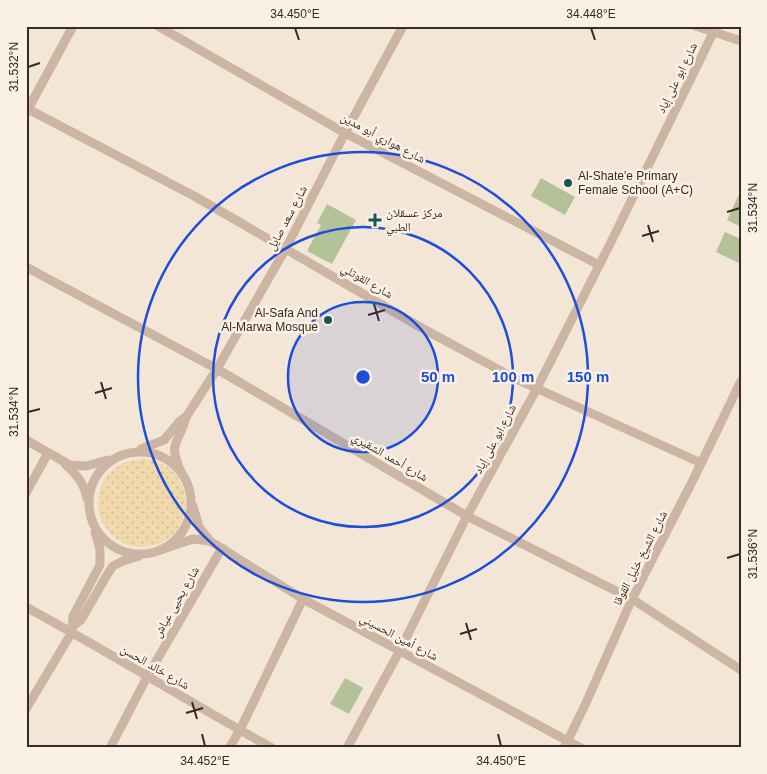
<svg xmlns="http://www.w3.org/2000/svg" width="767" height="774" font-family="Arial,'Noto Naskh Arabic',sans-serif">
	<defs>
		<pattern id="sand-dots" width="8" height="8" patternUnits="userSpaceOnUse" patternTransform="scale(1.25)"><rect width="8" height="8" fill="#f2d9ab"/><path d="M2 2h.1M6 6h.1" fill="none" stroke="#d0ba93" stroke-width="1.8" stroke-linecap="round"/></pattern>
	</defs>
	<rect width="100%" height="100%" fill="#f3e6d7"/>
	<circle fill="url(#sand-dots)" cx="142" cy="503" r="44"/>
	<g fill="#b4c397">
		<polygon points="541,178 575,197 565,215 531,196"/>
		<polygon points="741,190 741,227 727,220"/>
		<polygon points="327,204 356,220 332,264 307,251 321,225 317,223"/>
		<polygon points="725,232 741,239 741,264 716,252"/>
		<polygon points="345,678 363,688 349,714 330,704"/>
	</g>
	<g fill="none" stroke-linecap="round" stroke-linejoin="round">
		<g stroke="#ccb5a3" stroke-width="9">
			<polyline points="158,26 345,133 599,265"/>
			<polyline points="696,26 741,41"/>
			<polyline points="26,108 196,197 420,327 516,379 701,463"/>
			<polyline points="26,113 73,26"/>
			<polyline points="26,267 217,369 467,516 632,599 741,670"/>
			<polyline points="26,440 70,465 86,466 108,460"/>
			<polyline points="141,449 164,440 180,421 186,417"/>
			<circle cx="140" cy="503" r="51"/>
			<path d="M65 464C76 474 84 483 87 498"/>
			<path d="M181 472C167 440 179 446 186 417L217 369 286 248 345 133 403 26"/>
			<polyline points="26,493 48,453"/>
			<polyline points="193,506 199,527 210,541"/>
			<polyline points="160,550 193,539 210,541 303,599 581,748"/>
			<path d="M26 607C109 652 189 702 272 748"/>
			<polyline points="72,627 81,620 107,575 113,566 123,561 139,556"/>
			<polyline points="26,709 72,632 73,616 100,565 100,549 95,532"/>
			<polyline points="110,748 147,677 222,548"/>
			<polyline points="229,748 240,730 303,599"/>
			<polyline points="347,748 399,652 467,516 536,390 611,242 713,33"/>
			<polyline points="564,748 585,705 632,599 694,478 741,381"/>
		</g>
	</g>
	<path fill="none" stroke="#362b25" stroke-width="2" d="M295 28 299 40M591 28 595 40M28 67 40 63M727 212 740 208M648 225 653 242M642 236 659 231M374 304 379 321M368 315 385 310M101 382 106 399M95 393 112 388M28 412 40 409M727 558 740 554M466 623 471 640M460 634 477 629M192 702 197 719M186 713 203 708M202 734 205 746M498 734 501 746"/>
	<circle cx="363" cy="377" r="75" fill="#1d4ed8" fill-opacity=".12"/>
	<g fill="none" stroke="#1d4ed8" stroke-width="2.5">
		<circle cx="363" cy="377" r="75"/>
		<circle cx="363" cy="377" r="150"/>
		<circle cx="363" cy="377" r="225"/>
	</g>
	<g fill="#18565a" stroke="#faf0e4" stroke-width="2">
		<circle cx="568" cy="183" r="5"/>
		<path d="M372.5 212.5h5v5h5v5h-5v5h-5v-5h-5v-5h5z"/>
		<circle cx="328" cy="320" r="5"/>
	</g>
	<g text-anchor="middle" stroke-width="5" stroke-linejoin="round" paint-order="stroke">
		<g font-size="12" fill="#362b25" stroke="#faf0e4">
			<text transform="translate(677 78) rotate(-64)" y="4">شارع ابو على إياد</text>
			<text transform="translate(383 138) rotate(28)" y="4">شارع هواري أبو مدين</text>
			<text transform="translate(287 218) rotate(-62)" y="4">شارع سعد صايل</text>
			<text transform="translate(367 281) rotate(30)" y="4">شارع القوتلي</text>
			<text transform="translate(495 439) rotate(-62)" y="4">شارع ابو على إياد</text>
			<text transform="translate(390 457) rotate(30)" y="4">شارع أحمد الشقيري</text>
			<text transform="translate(640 558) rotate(-63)" y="4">شارع الشيخ خليل القوقا</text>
			<text transform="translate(176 602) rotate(-60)" y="4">شارع يحيى عياش</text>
			<text transform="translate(399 637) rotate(28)" y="4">شارع أمين الحسيني</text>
			<text transform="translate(155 667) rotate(30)" y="4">شارع خالد الحسن</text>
		</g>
		<g font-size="12" fill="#362b25" stroke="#faf0e4" text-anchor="start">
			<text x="578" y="180">Al-Shate'e Primary<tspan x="578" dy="14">Female School (A+C)</tspan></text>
			<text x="386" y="217">مركز عسقلان<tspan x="386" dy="14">الطبي</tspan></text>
			<text x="318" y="317" text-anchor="end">Al-Safa And<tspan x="318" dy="14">Al-Marwa Mosque</tspan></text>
		</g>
	</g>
	<circle cx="363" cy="377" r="8" fill="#1d4ed8" stroke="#faf0e4" stroke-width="2.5"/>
	<g font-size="15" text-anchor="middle" font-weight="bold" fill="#1d4ed8" stroke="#faf0e4" stroke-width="5" stroke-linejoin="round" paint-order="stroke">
		<text x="438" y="382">50 m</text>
		<text x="513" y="382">100 m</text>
		<text x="588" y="382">150 m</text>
	</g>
	<rect width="767" height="774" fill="none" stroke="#faf0e4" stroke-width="55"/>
	<rect x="28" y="28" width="712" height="718" fill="none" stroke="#362b25" stroke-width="2"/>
	<g font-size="12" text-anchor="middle" fill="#362b25">
		<text x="295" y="18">34.450°E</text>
		<text x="591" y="18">34.448°E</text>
		<text transform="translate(14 67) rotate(-90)" y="4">31.532°N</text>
		<text transform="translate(753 208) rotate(-90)" y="4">31.534°N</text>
		<text transform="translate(14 412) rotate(-90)" y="4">31.534°N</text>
		<text transform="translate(753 554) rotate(-90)" y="4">31.536°N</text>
		<text x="205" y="765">34.452°E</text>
		<text x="501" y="765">34.450°E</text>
	</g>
</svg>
